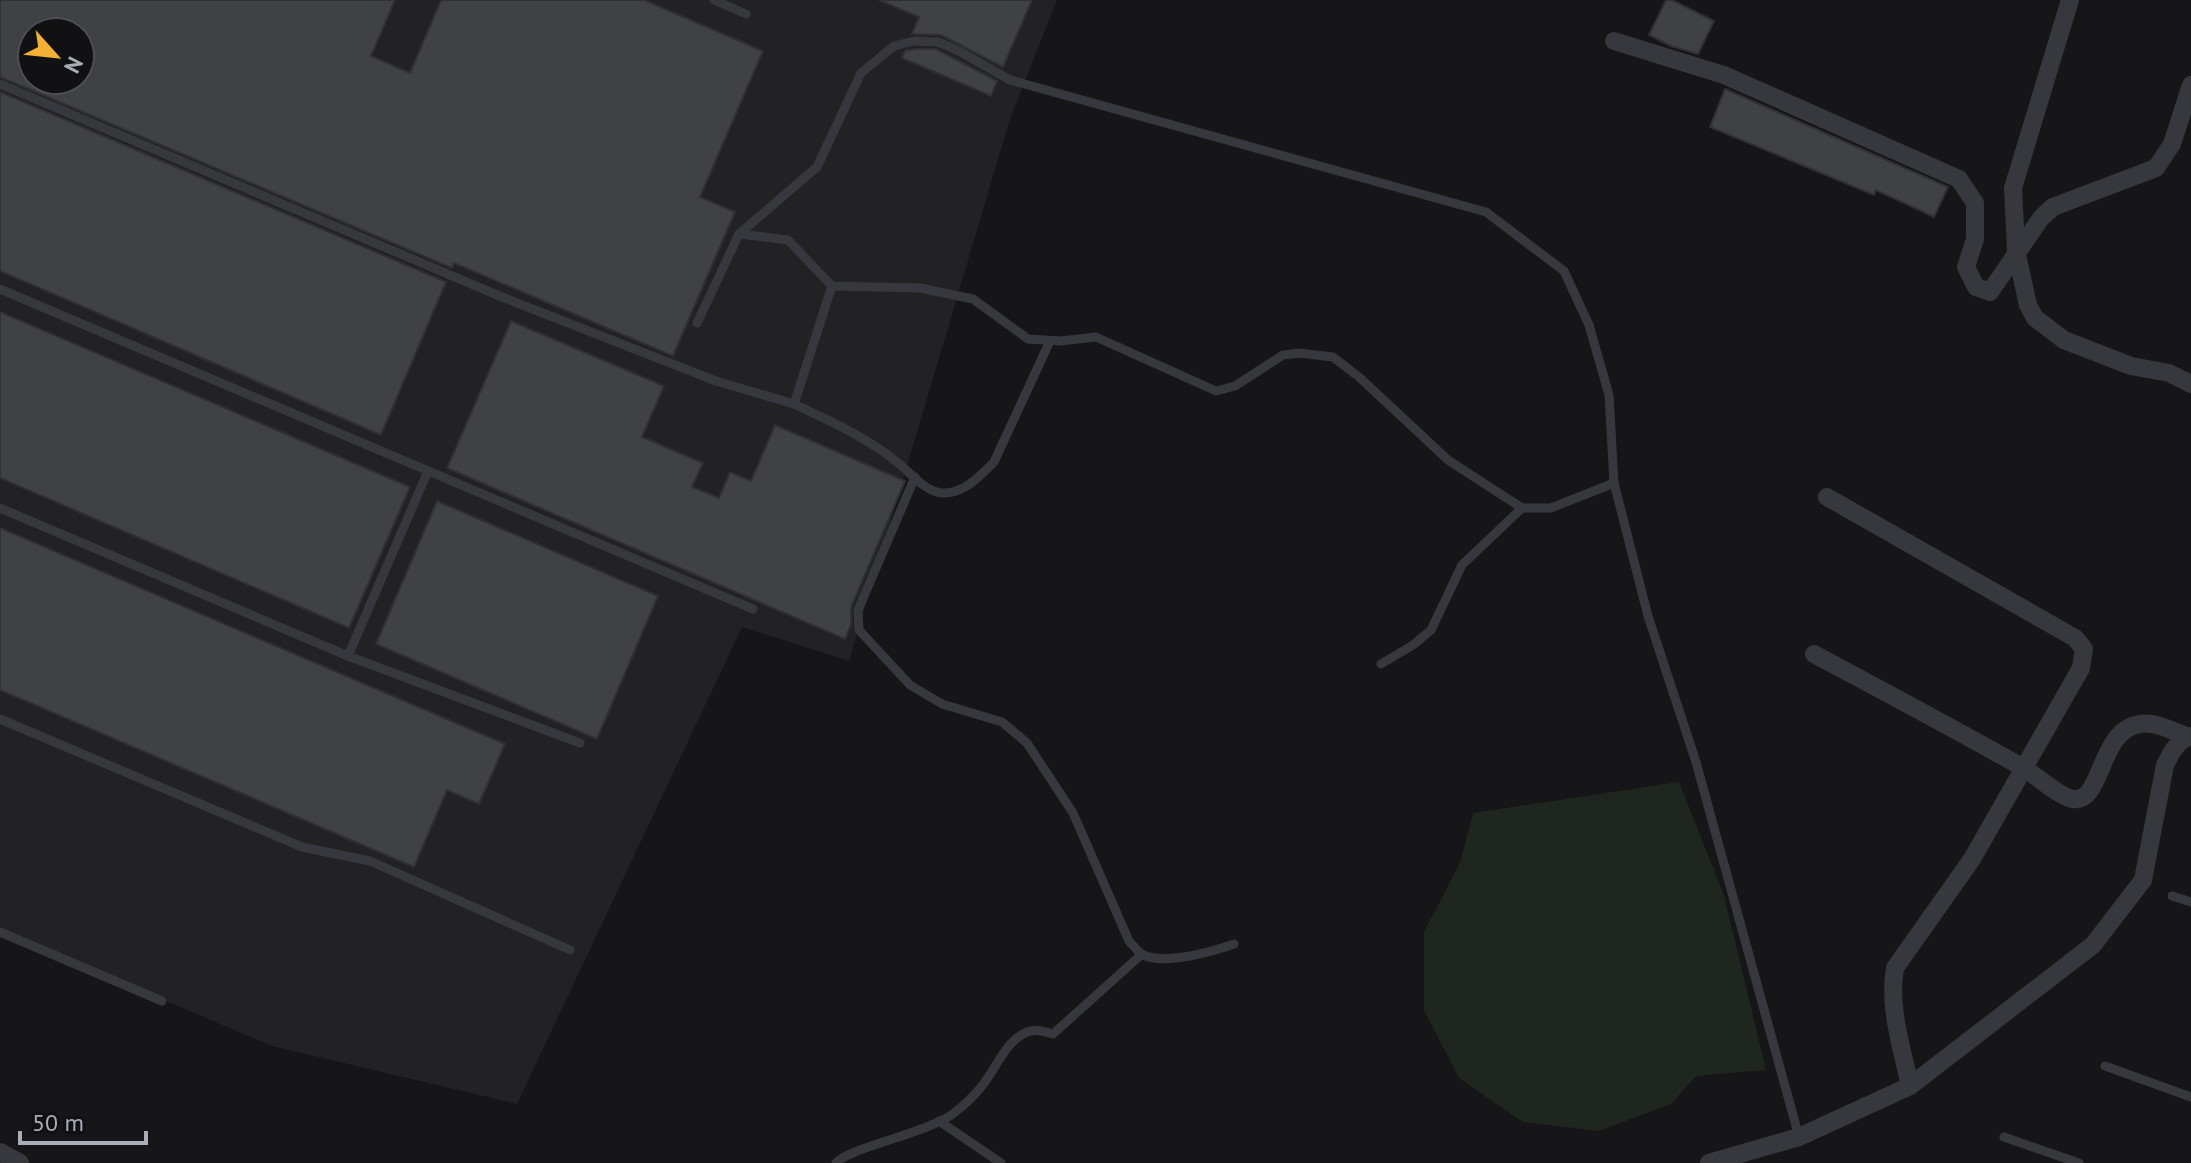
<svg xmlns="http://www.w3.org/2000/svg" width="2191" height="1163" font-family="'PT Sans',sans-serif">
	<rect width="100%" height="100%" fill="#161618"/>
	<path fill="#222225" fill-rule="evenodd" d="M0 0H1057L1010 119 849 661 742 627 517 1104 272 1046 1 931 0 940ZM32 32H80V80H32Z"/>
	<polygon fill="#1e261f" points="1679,782 1724,895 1766,1070 1696,1076 1671,1104 1599,1131 1523,1122 1459,1078 1424,1010 1424,932 1460,863 1473,813"/>
	<g fill="#404145" stroke="#303034" stroke-width="2" fill-rule="evenodd">
		<path d="M0 0H395L371 56 410 73 441 0H644L763 51 700 197 735 212 673 356 454 263 452 268 0 77ZM32 32H80V80H32Z"/>
		<polygon points="879,0 1032,0 1003,67 941,35 912,34 919,17"/>
		<polygon points="1666,0 1672,0 1714,21 1698,54 1671,46 1649,35"/>
		<polygon points="915,49 936,49 997,81 991,96 902,58 905,51"/>
		<polygon points="1725,89 1948,187 1934,217 1876,190 1874,195 1710,127"/>
		<polygon points="0,92 446,282 381,435 0,271"/>
		<polygon points="0,312 410,487 349,628 0,478"/>
		<polygon points="511,321 664,386 642,437 703,463 692,487 719,498 730,472 751,481 775,425 905,481 851,607 851,625 845,639 447,468"/>
		<polygon points="437,501 658,596 597,739 376,644"/>
		<polygon points="0,528 505,744 479,804 447,790 414,867 0,690"/>
	</g>
	<g fill="none" stroke-linecap="round" stroke-linejoin="round">
		<g stroke="#37383d" stroke-width="9">
			<polyline points="714,0 746,14"/>
			<polyline points="0,84 502,297 716,381 794,404 832,286"/>
			<polyline points="739,234 788,240 832,286 920,288 973,299 1028,339 1060,341 1096,337 1216,391 1235,386 1283,355 1299,353 1333,357 1359,377 1448,460 1522,508 1551,508 1614,483"/>
			<polyline points="0,289 753,609"/>
			<polyline points="697,323 739,234 817,167 861,73 894,46 914,41 938,42 957,50 1010,80 1486,212 1564,271 1589,325 1609,395 1614,483 1648,616 1696,762 1799,1137"/>
			<path d="M794 404C830 421 866 437 897 462 910 472 925 492 942 493 964 494 980 476 994 462L1050 341"/>
			<path d="M915 477 858 610 859 630 910 685 942 704 1002 722 1027 743 1073 813 1129 941C1133 945 1138 952 1143 955 1166 965 1211 952 1234 944"/>
			<polyline points="0,508 348,656 428,471"/>
			<polyline points="348,656 580,743"/>
			<polyline points="1381,664 1413,645 1431,630 1462,565 1522,508"/>
			<polyline points="0,719 302,847 370,861 570,950"/>
			<polyline points="2172,896 2191,902"/>
			<polyline points="0,932 162,1001"/>
			<polyline points="2105,1066 2191,1097"/>
			<polyline points="939,1121 1001,1163"/>
			<polyline points="2004,1137 2079,1163"/>
			<path d="M836 1163C846 1149 930 1132 954 1113 963 1106 974 1096 981 1087 995 1071 1004 1044 1023 1034 1033 1028 1042 1031 1053 1034L1142 954"/>
		</g>
		<g stroke="#37383d" stroke-width="18">
			<polyline points="2070,0 2013,188 2016,250 2028,305 2035,318 2064,340 2131,366 2169,373 2191,384"/>
			<polyline points="1614,41 1724,75 1959,179 1975,203 1975,239 1966,267 1976,287 1990,292 2041,218 2053,207 2156,168 2172,144 2191,85"/>
			<path d="M1827 497 2075 638 2084 649 2081 668 1972 859 1895 968C1888 1007 1902 1048 1910 1086"/>
			<path d="M1814 654C1883 691 1953 728 2022 767 2035 774 2059 797 2073 799 2103 804 2098 730 2140 724 2154 721 2173 731 2186 736"/>
			<polyline points="0,1152 20,1163"/>
			<path d="M1709 1163 1799 1137 1910 1086 2093 945 2143 880 2165 765C2171 753 2178 739 2191 736"/>
		</g>
	</g>
	<g transform="translate(56 56) rotate(117)"><circle r="38" fill="#111113" stroke="#4d4f55" stroke-width="2"/>
	<path d="M0-6L14 30L0 20L-14 30Z" fill="#f2b134"/>
	<text y="-12" font-size="22" font-weight="bold" text-anchor="middle" fill="#a8adb8">N</text>
	</g>
	<path d="M20 1131v12h126v-12" fill="none" stroke="#a8adb8" stroke-width="4"/>
	<text x="32" y="1131" font-size="24" fill="#a8adb8" stroke="#111113" stroke-width="6" paint-order="stroke">50 m</text>
</svg>
